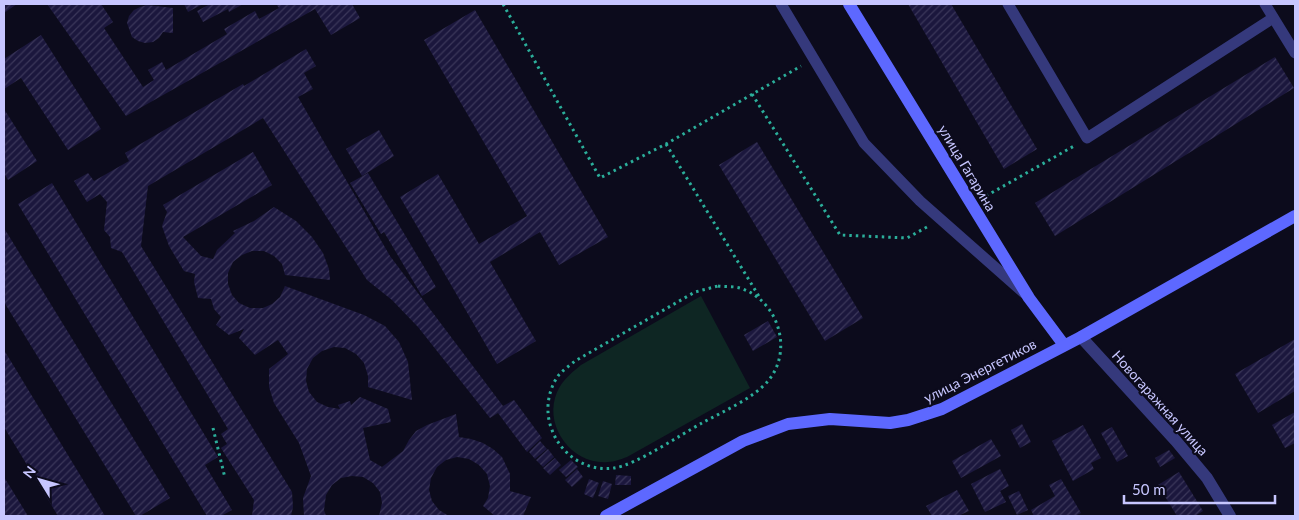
<svg xmlns="http://www.w3.org/2000/svg" width="1299" height="520" font-family="Lato,sans-serif">
	<defs>
		<pattern id="building-hatch" width="6" height="6" patternUnits="userSpaceOnUse" patternTransform="scale(1.25)"><rect width="6" height="6" fill="#1b173d"/><path d="M-1 1l2-2M0 6l6-6M5 7l2-2" fill="none" stroke="#3b375a"/></pattern>
	</defs>
	<rect width="100%" height="100%" fill="#0c0b1c"/>
	<path fill="#0e2623" d="M701 296 750 388 627 457C621 459 614 462 608 462 574 465 546 430 555 398 559 383 570 374 581 365Z"/>
	<g fill="url(#building-hatch)">
		<polygon points="4,4 17,4 4,13"/>
		<polygon points="47,4 101,4 113,22 104,28 143,87 154,80 148,70 162,62 166,70 227,34 224,29 255,11 259,19 279,8 276,4 352,4 360,18 331,35 315,9 126,116"/>
		<polygon points="184,4 203,4 188,12"/>
		<polygon points="210,4 243,4 229,12 228,9 203,22 197,11"/>
		<polygon points="908,4 951,4 1037,149 1004,169"/>
		<polygon points="147,5 173,8 173,33 163,32 159,38 153,42 145,43 138,41 132,37 127,23 129,16 134,10 140,7"/>
		<polygon points="475,10 608,237 559,265 540,232 490,262 536,341 497,364 400,197 438,174 479,244 527,216 424,40"/>
		<polygon points="41,35 101,129 68,150 21,78 4,89 4,59"/>
		<polygon points="306,49 316,66 304,73 313,89 298,97 390,256 503,406 514,400 542,438 527,452 498,413 490,418 418,327 392,300 367,280 263,118 148,186 141,246 292,492 293,507 291,516 252,516 254,500 221,448 227,444 221,434 228,429 122,252 111,248 110,237 104,230 107,202 100,194 87,202 74,181 88,173 94,181 129,161 125,153 243,84 244,86"/>
		<polygon points="1275,57 1294,88 1055,236 1035,203"/>
		<polygon points="4,109 37,161 8,180 4,173"/>
		<polygon points="379,130 394,156 362,176 346,149"/>
		<polygon points="757,142 863,318 825,341 719,165"/>
		<polygon points="253,152 272,185 183,237 201,256 213,259 217,250 235,233 233,231 254,221 274,207 296,221 312,237 323,253 329,269 330,280 285,275 282,264 274,256 264,251 252,251 242,255 233,262 228,273 228,284 232,295 239,303 250,308 263,308 272,304 280,297 285,286 364,315 385,326 399,342 408,362 412,400 368,387 368,376 364,363 356,354 345,348 334,347 322,351 313,358 307,369 306,381 309,392 317,402 328,407 340,409 338,405 350,401 351,405 360,397 388,409 391,422 363,428 370,460 382,467 403,451 409,440 416,431 427,425 456,414 459,437 471,439 483,443 493,449 502,457 510,474 510,491 531,497 523,516 495,516 483,506 488,498 490,486 487,474 479,465 469,459 457,457 446,460 437,467 431,478 429,490 432,501 439,510 449,516 379,516 382,503 380,492 373,483 363,477 352,476 341,478 332,485 326,495 324,510 326,516 304,516 303,498 311,476 299,443 274,403 269,387 269,369 288,354 278,340 255,355 239,338 244,329 229,335 216,325 221,317 214,309 211,299 198,298 194,282 195,274 184,271 169,246 162,226 167,212 163,205"/>
		<polygon points="368,173 436,287 422,296 384,232 381,234 350,183"/>
		<polygon points="52,183 218,457 205,465 232,510 221,516 207,516 18,204"/>
		<polygon points="4,228 170,498 140,516 136,516 4,302"/>
		<polygon points="768,321 777,337 753,351 744,335"/>
		<polygon points="1295,339 1295,391 1258,413 1235,374"/>
		<polygon points="4,350 105,516 58,516 4,427"/>
		<polygon points="1295,412 1295,443 1285,448 1272,425"/>
		<polygon points="1022,424 1031,442 1020,448 1011,430"/>
		<polygon points="1083,425 1101,458 1091,463 1094,469 1073,481 1052,441"/>
		<polygon points="1112,427 1128,456 1117,462 1101,433"/>
		<polygon points="991,439 1001,456 961,478 952,461"/>
		<polygon points="540,441 547,449 535,459 529,452"/>
		<polygon points="548,449 554,457 543,467 536,460"/>
		<polygon points="1169,450 1175,458 1160,467 1155,458"/>
		<polygon points="555,458 561,465 550,475 543,468"/>
		<polygon points="571,460 578,467 566,477 559,470"/>
		<polygon points="577,469 583,477 572,487 565,480"/>
		<polygon points="1000,469 1009,486 1000,491 1006,502 985,512 971,484"/>
		<polygon points="1179,472 1203,511 1195,516 1177,516 1158,485"/>
		<polygon points="616,475 631,476 631,485 615,485"/>
		<polygon points="4,477 28,516 4,516"/>
		<polygon points="589,479 599,483 593,498 584,494"/>
		<polygon points="1061,479 1081,513 1075,516 1034,516 1031,510 1055,496 1049,485"/>
		<polygon points="603,481 612,484 608,499 598,496"/>
		<polygon points="957,490 969,511 958,516 932,516 926,506"/>
		<polygon points="1019,491 1028,510 1017,515 1008,496"/>
	</g>
	<g fill="none" stroke-linecap="round" stroke-linejoin="round">
		<g stroke="#2bae9a" stroke-width="3" stroke-dasharray="2.5 4" stroke-linecap="butt">
			<polyline points="503,4 600,178 666,144 801,66"/>
			<polyline points="752,94 840,235 907,238 927,227"/>
			<polyline points="666,144 760,298"/>
			<polyline points="986,196 1074,146"/>
			<path d="M718 286C725 287 733 286 740 288 778 300 794 350 768 381 754 398 722 412 702 423 680 435 636 465 614 468 587 472 561 455 552 430 545 413 547 392 558 376 562 371 569 366 575 361L695 292Z"/>
			<polyline points="213,428 225,478"/>
		</g>
		<g stroke="#35397c" stroke-width="11">
			<polyline points="781,4 864,143 920,201 1024,293"/>
			<polyline points="1008,4 1087,138 1273,18"/>
			<polyline points="1265,4 1295,53"/>
		</g>
		<polyline stroke="#35397c" stroke-width="12" points="1081,337 1176,441 1207,478 1230,516"/>
		<g stroke="#5d68ff" stroke-width="12">
			<polyline points="849,4 1029,298 1064,345"/>
			<polyline points="606,516 743,441 788,424 830,419 890,423 908,420 942,409 1081,337 1295,216"/>
		</g>
	</g>
	<g text-anchor="middle" stroke-width="4.5" stroke-linejoin="round" paint-order="stroke">
		<g font-size="14" fill="#c7c6ff" stroke="#0c0b1c">
			<text transform="translate(967 168) rotate(59)" y="5">улица Гагарина</text>
			<text transform="translate(980 371) rotate(-27)" y="5">улица Энергетиков</text>
			<text transform="translate(1160 403) rotate(48)" y="5">Новогаражная улица</text>
		</g>
	</g>
	<rect width="1299" height="520" fill="none" stroke="#c7c6ff" stroke-width="10"/>
	<g transform="translate(40 480) rotate(307)" stroke="#0c0b1c" stroke-width="4" paint-order="stroke">
	<path d="M0-4L9 19L0 12L-9 19Z" fill="#c7c6ff"/>
	<text y="-8" font-size="14" font-weight="bold" text-anchor="middle" fill="#c7c6ff">N</text>
	</g>
	<path d="M1124 495v8h151v-8" fill="none" stroke="#c7c6ff" stroke-width="2.5"/>
	<text x="1132" y="495" font-size="15" fill="#c7c6ff" stroke="#0c0b1c" stroke-width="4" paint-order="stroke">50 m</text>
</svg>
